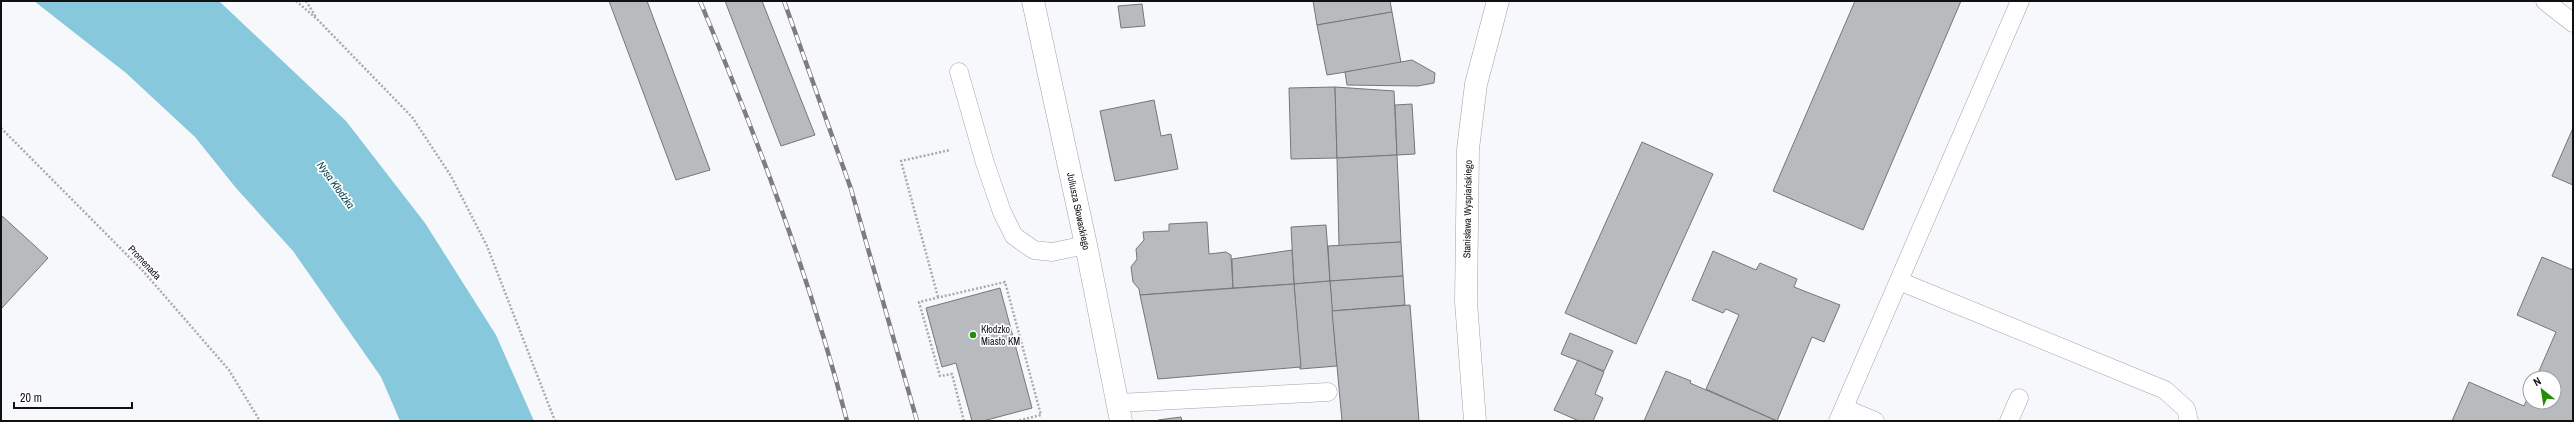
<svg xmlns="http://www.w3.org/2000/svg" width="2574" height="422" font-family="'Archivo Narrow',sans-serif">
	<rect width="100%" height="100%" fill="#f7f8fc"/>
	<polygon fill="#87c8dc" points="34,1 219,1 346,121 425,223 496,335 534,421 400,421 381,377 293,251 236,188 195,137 126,73"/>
	<g fill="#b8bbbe" stroke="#747679">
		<polygon points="609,1 647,1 710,170 676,180"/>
		<polygon points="725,1 762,1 815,135 781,146"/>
		<polygon points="1313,1 1390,1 1392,12 1317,25"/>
		<polygon points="1855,1 1961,1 1863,230 1773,191"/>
		<polygon points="1142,4 1145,26 1121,28 1118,6"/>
		<polygon points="1392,12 1401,63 1327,75 1317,25"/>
		<polygon points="1412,60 1435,73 1434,83 1418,86 1347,85 1345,72"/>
		<polygon points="1335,87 1337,158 1291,159 1289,88"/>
		<polygon points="1335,87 1394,91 1397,155 1337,158"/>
		<polygon points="1154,100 1161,136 1171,134 1178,169 1115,181 1100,111"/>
		<polygon points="1412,104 1415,154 1397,155 1395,105"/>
		<polygon points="2573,128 2573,185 2552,176"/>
		<polygon points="1642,142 1713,174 1636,344 1565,313"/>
		<polygon points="1397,155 1401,242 1339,246 1337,158"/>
		<polygon points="1,215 48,258 1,309"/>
		<polygon points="1207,222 1209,254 1226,252 1231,255 1233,288 1140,295 1139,289 1133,282 1131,267 1137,259 1136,249 1144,240 1143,232 1169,231 1169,224"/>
		<polygon points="1326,225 1330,281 1294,284 1291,227"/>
		<polygon points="1401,242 1403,276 1330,281 1328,246"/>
		<polygon points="1292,250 1294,284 1233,288 1232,259"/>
		<polygon points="1713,251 1756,270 1760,263 1797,279 1794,287 1840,305 1824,342 1812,337 1777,421 1706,389 1739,315 1726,309 1723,313 1692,300"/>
		<polygon points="2542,257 2573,270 2573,421 2452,421 2469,382 2524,406 2530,392 2530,402 2554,402 2554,378 2536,378 2556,332 2517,315"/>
		<polygon points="1403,276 1405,305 1332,311 1330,281"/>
		<polygon points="1330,281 1337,366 1300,369 1294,284"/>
		<polygon points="1294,284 1301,367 1158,379 1140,295"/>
		<polygon points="1000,288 1032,408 983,421 972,421 956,363 942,367 926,308"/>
		<polygon points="1410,305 1419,421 1342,421 1332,311"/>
		<polygon points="1570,333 1613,351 1604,371 1561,354"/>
		<polygon points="1578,360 1604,372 1595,394 1603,398 1593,421 1579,421 1554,410"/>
		<polygon points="1666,371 1691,381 1690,383 1777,421 1644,421"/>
		<polygon points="1181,417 1182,421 1158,421 1158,420"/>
	</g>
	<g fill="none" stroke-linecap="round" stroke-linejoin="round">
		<g stroke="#a2a3a7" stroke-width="19">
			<g id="lane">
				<polyline points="2545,1 2573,23"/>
				<polyline points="959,72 985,163 1002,212 1014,236 1034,250 1052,252 1086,245"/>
				<polyline points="1899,281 2165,390 2186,409 2189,421"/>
				<polyline points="1118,403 1328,392"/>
				<polyline points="1844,408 1875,421"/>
				<polyline points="1838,421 2020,1"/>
				<polyline points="2009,421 2019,398"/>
			</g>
		</g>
		<g stroke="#a2a3a7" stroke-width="23">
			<polyline id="street" points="1033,1 1086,245 1121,421"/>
		</g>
		<g stroke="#a2a3a7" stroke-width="23">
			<polyline id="secondary" points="1475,421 1466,302 1468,149 1476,84 1498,1"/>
		</g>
		<g stroke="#a9aaad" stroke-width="2.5" stroke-dasharray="2 2" stroke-linecap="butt">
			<polyline points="296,1 317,19 412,117 451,176 487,246 555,421"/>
			<polyline points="306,1 316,17"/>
			<polyline points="1,128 143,271 229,370 260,421"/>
			<polyline points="938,297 901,161 950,150"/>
			<polyline points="964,421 952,374 940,376 919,302 1005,282 1041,415 1017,421"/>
		</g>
		<use href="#lane" stroke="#fff" stroke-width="18"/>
		<use href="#street" stroke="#fff" stroke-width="22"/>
		<use href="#secondary" stroke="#fff" stroke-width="22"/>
		<g stroke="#7d7d80" stroke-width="4.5">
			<g id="rail">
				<path d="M700 1C757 138 810 277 847 421"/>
				<polyline points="784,1 851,189 917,421"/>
			</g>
		</g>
		<use href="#rail" stroke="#fff" stroke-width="3" stroke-dasharray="9" stroke-linecap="butt"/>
	</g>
	<circle fill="#248c09" stroke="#fff" stroke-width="1.5" cx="973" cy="335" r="4"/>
	<g text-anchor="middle" stroke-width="3.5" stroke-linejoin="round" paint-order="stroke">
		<g font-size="10" fill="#111113" stroke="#fff">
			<text transform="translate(1467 209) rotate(-89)" y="4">Stanisława Wyspiańskiego</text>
			<text transform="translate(1079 211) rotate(78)" y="4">Juliusza Słowackiego</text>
			<text transform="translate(145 262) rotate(47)" y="4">Promenada</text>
		</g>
		<g font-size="10" fill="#111113" stroke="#fff" text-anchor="start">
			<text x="981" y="333">Kłodzko<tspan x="981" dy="12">Miasto KM</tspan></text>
		</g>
		<g font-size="11" font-style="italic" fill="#084553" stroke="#fff">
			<text transform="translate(336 185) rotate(54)" y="4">Nysa Kłodzka</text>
		</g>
	</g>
	<rect width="2574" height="422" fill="none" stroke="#111113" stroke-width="4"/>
	<g transform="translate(2542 390) rotate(330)"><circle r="19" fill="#ffffff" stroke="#a0a0a1"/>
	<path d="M0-3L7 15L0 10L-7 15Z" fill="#248c09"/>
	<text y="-6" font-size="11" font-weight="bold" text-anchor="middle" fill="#111113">N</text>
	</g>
	<path d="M14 402v6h118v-6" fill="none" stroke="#111113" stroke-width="2"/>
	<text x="20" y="402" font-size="12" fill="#111113" stroke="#ffffff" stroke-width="3" paint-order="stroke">20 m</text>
</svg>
